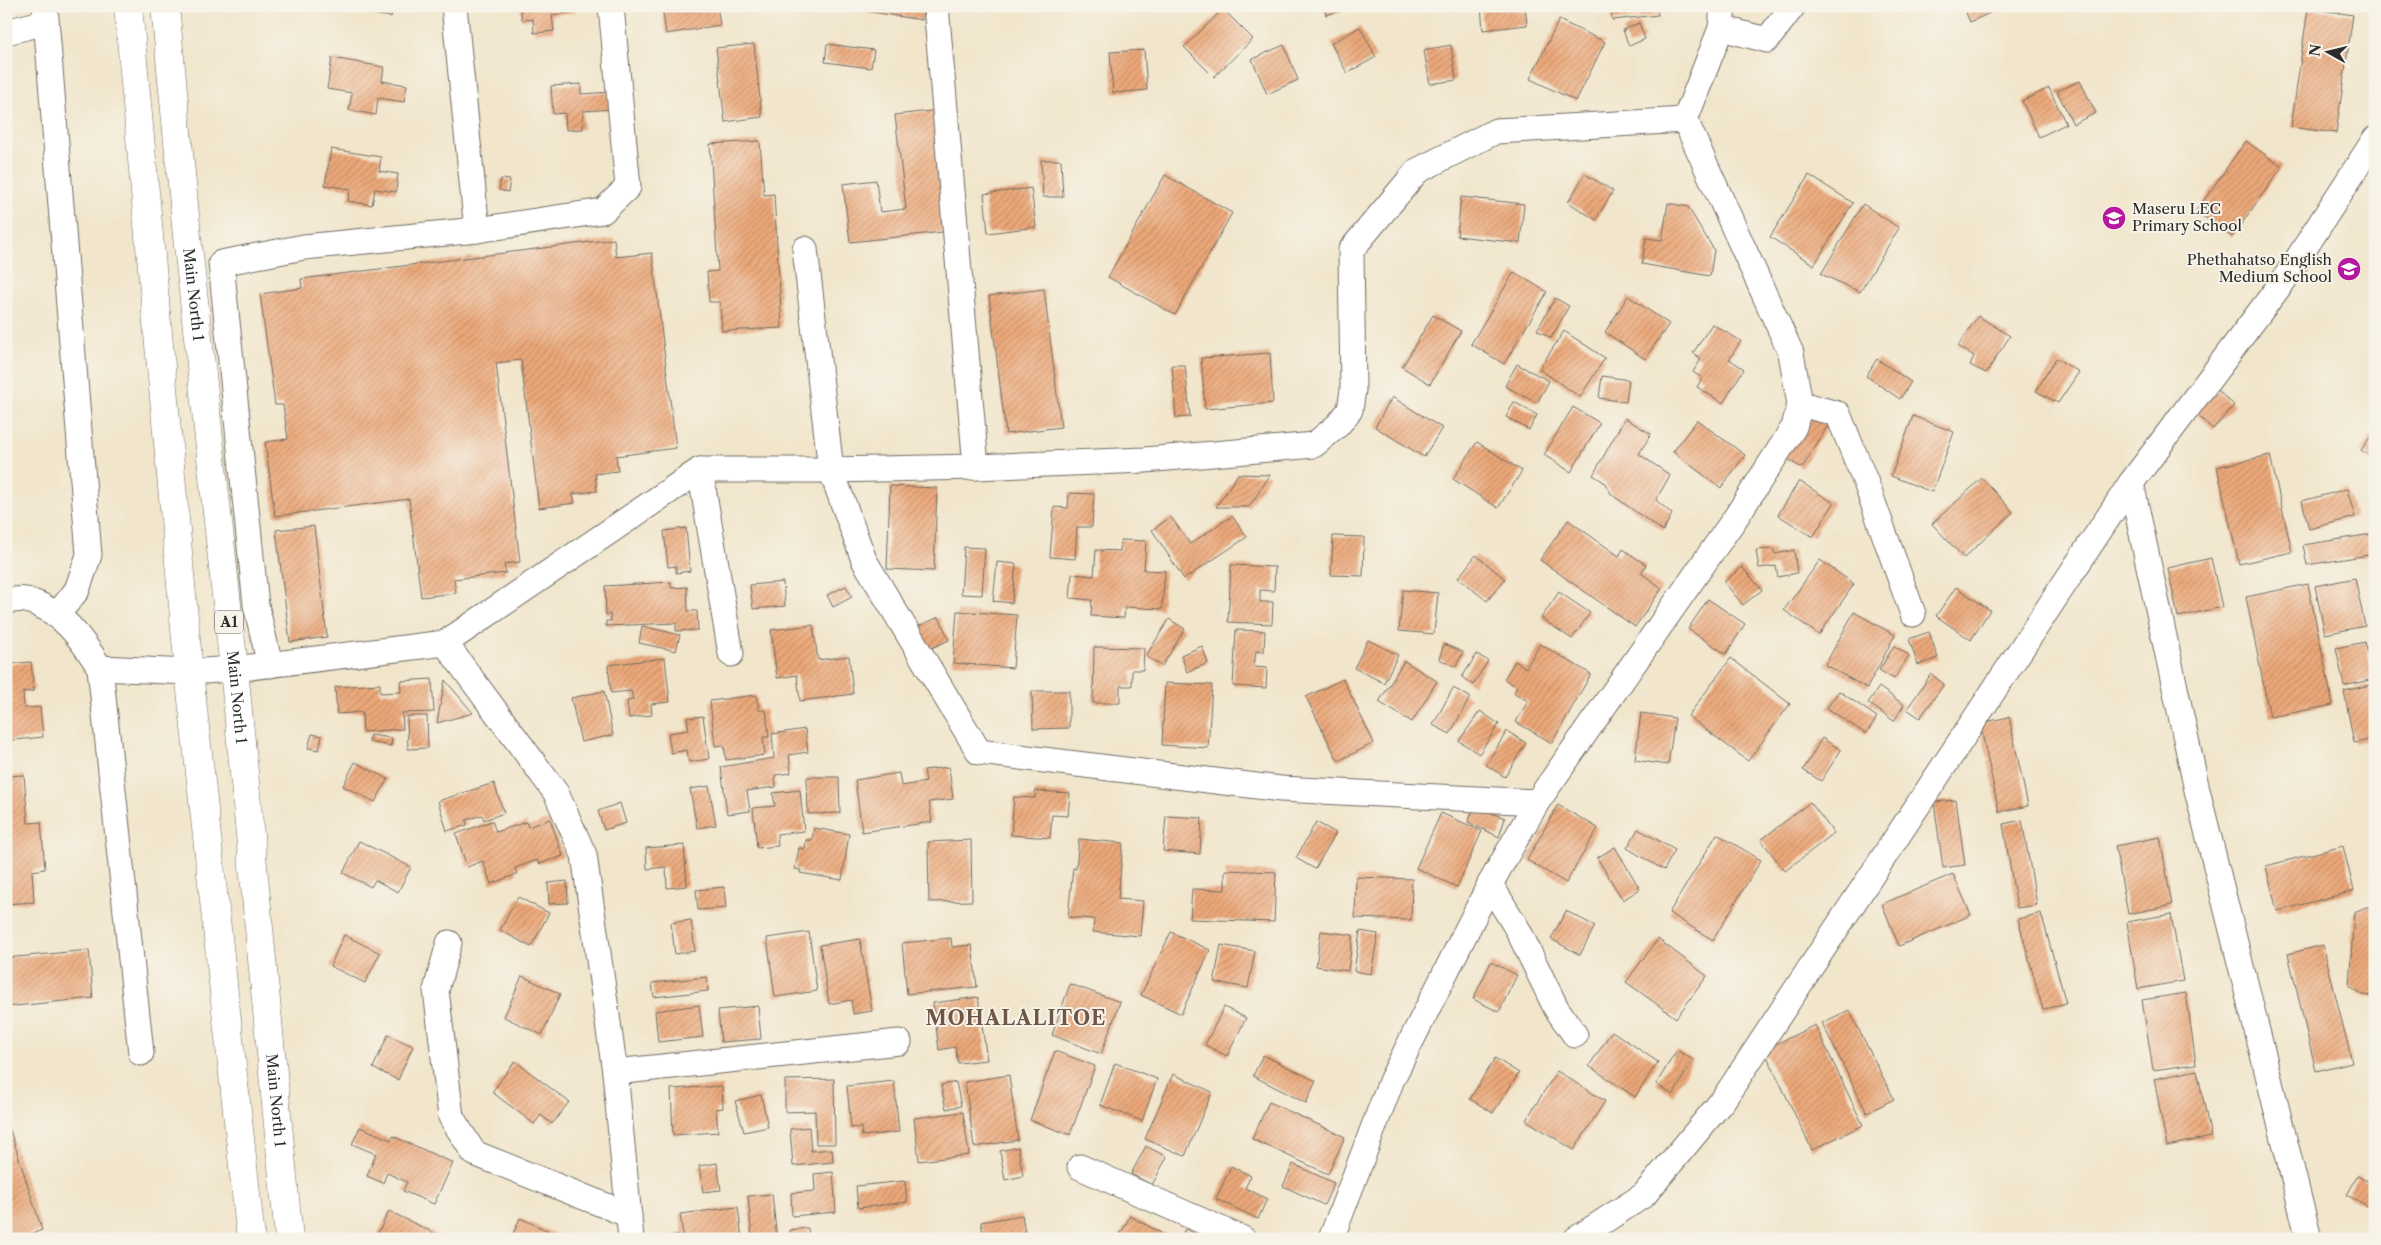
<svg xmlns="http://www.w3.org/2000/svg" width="2381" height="1245" font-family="'Libre Caslon Text',serif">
	<defs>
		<pattern id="building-hatch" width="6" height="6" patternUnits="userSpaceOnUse" patternTransform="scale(1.25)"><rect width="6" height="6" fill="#eda97a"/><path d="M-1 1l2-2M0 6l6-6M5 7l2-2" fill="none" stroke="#c08a64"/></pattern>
	</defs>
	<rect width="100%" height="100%" fill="#f7f3e8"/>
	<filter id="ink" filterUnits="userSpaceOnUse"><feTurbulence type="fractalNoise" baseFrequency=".02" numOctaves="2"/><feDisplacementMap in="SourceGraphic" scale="10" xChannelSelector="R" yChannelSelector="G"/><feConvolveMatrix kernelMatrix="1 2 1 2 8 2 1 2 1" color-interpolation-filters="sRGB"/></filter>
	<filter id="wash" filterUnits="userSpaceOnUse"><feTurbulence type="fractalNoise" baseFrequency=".0096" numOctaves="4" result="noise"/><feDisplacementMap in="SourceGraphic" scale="20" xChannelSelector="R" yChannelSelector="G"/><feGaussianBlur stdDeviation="1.12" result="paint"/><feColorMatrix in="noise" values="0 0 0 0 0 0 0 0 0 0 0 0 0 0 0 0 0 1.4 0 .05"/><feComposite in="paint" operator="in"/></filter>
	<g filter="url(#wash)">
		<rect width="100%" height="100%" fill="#f1e5cb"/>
		<g id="blocks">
			<g fill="url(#building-hatch)">
				<polygon points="367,6 393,6 391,17 366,13"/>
				<polygon points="520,6 574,6 575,12 552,15 554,31 534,33 533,19 522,20"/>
				<polygon points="662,6 717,6 720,25 666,34"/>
				<polygon points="866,6 924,6 922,20 865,11"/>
				<polygon points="1324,6 1356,6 1356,7 1326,15"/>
				<polygon points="1481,6 1525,6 1527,25 1483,30"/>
				<polygon points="1611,6 1657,6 1658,15 1612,20"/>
				<polygon points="1963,6 1987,6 1990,13 1970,22"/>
				<polygon points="2308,8 2353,15 2336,133 2291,127"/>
				<polygon points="1223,9 1253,39 1214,77 1184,47"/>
				<polygon points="1559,20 1605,42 1576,101 1530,79"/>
				<polygon points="1639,23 1645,39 1629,46 1623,30"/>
				<polygon points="1360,27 1376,57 1347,73 1331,43"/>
				<polygon points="754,44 762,117 725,122 716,48"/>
				<polygon points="827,44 874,50 871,68 825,62"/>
				<polygon points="1284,45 1298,80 1267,94 1252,59"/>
				<polygon points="1451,45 1456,80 1430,84 1424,50"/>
				<polygon points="1144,50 1147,90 1113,93 1110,52"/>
				<polygon points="332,58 384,67 382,81 407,85 404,102 378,98 376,115 349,110 352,93 327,89"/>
				<polygon points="2080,81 2096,113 2073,124 2057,91"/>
				<polygon points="581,84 581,94 613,92 614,109 583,111 583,129 566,130 565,113 553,114 551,86"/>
				<polygon points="2049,88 2066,124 2039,137 2022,101"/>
				<polygon points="939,110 952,231 850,242 843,184 876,180 880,212 906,209 895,115"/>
				<polygon points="760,141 764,195 774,194 782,328 722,331 720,302 709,302 707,272 718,271 710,144"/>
				<polygon points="2246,141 2282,167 2232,237 2196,211"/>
				<polygon points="331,149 381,157 379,171 398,174 396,192 375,189 372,205 348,201 350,189 325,185"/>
				<polygon points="1041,160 1061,160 1063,197 1043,197"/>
				<polygon points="1585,174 1613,191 1596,220 1568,202"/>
				<polygon points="1165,175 1232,213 1175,315 1108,277"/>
				<polygon points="1809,175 1853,203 1814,265 1770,237"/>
				<polygon points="501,179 510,180 508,192 499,190"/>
				<polygon points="1031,188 1036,227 988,233 984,194"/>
				<polygon points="1461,197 1524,204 1520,243 1457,236"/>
				<polygon points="1668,203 1688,207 1714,250 1710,276 1642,264 1646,238 1662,240"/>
				<polygon points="1863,204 1899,228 1860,292 1821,274"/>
				<polygon points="614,239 616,257 652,253 676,448 616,456 618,471 595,474 597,491 573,494 575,503 539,508 521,360 496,363 520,562 504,564 506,573 454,579 456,593 421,597 409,499 275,516 265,442 288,439 283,405 275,405 260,294 302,288 301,279"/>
				<polygon points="1514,272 1547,292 1504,364 1471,344"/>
				<polygon points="1044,289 1061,427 1006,434 989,296"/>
				<polygon points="1628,296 1669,324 1645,359 1605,332"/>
				<polygon points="1555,298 1569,306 1551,338 1537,330"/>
				<polygon points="1433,315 1461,331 1430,384 1402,367"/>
				<polygon points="1978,316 2010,336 1986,373 1970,365 1974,356 1958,346"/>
				<polygon points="1712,324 1741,341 1729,359 1744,369 1723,403 1697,387 1702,378 1693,372 1701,359 1693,353"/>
				<polygon points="1564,331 1605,358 1580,397 1539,369"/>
				<polygon points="1270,353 1273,403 1205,409 1201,358"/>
				<polygon points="2056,358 2079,372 2058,403 2036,391"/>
				<polygon points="1877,359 1911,382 1900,399 1866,376"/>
				<polygon points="1517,364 1549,381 1537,403 1505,386"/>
				<polygon points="1172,365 1185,365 1190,417 1176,418"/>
				<polygon points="1602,376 1629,380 1626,402 1599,398"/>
				<polygon points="2217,390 2234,405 2213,429 2196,414"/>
				<polygon points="1392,397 1442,428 1424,457 1375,427"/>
				<polygon points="1514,402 1537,415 1529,430 1506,417"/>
				<polygon points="1573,407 1600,423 1571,472 1544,455"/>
				<polygon points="1815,408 1832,419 1802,468 1784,457"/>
				<polygon points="1913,416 1954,432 1932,492 1891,476"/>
				<polygon points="1625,418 1651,434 1639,454 1670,475 1656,500 1672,514 1663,531 1612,495 1604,482 1593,475"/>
				<polygon points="1697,420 1745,455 1721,488 1673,452"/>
				<polygon points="2375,431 2375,460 2361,450"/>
				<polygon points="1477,442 1522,471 1498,508 1453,479"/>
				<polygon points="2270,455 2292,552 2239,564 2217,467"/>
				<polygon points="1238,474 1270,475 1249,507 1216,507"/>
				<polygon points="1982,478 2013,512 1964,558 1932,524"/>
				<polygon points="1799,481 1834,503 1813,537 1778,515"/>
				<polygon points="890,486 937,488 934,571 887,569"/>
				<polygon points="2347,489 2355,517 2309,529 2302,501"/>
				<polygon points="1069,493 1094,494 1092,527 1077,527 1075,559 1050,557 1054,507 1068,508"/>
				<polygon points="1232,516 1247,537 1184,579 1152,530 1171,517 1190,544"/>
				<polygon points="1568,520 1619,556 1623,549 1646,565 1641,573 1662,588 1635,627 1540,560"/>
				<polygon points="314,526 327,637 290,642 276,530"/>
				<polygon points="686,528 690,571 676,573 676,566 668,567 664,531"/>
				<polygon points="2372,534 2375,554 2307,565 2303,545"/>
				<polygon points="1333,536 1364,537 1363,576 1331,575"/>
				<polygon points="1121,540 1146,541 1144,570 1165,571 1162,609 1125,607 1124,618 1091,616 1092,600 1070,598 1072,574 1094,576 1096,550 1120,551"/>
				<polygon points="964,547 985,548 982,595 961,594"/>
				<polygon points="1773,549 1775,554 1794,550 1797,573 1778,577 1776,566 1759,568 1756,550"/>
				<polygon points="1476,555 1505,579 1487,601 1458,578"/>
				<polygon points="2211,558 2222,607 2178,617 2168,568"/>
				<polygon points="1820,560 1854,584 1819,635 1784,610"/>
				<polygon points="997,562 1016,564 1012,603 993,601"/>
				<polygon points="1231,565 1275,567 1274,591 1260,590 1260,602 1273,602 1272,624 1228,622"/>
				<polygon points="1742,567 1762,590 1743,605 1724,582"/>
				<polygon points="2355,578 2365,626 2325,634 2315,586"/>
				<polygon points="671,582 671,588 687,587 688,611 697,611 698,630 676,631 676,623 606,626 606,621 611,621 610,614 606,615 605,586"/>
				<polygon points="783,582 785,606 753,609 750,585"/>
				<polygon points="2308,584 2333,705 2270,717 2246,597"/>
				<polygon points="846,586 852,597 833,607 827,595"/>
				<polygon points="1956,587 1990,610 1971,640 1936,616"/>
				<polygon points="1403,590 1438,593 1434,634 1399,631"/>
				<polygon points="1559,592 1590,613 1572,639 1541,618"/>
				<polygon points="1708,599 1745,624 1726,654 1688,629"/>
				<polygon points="957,611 1017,615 1013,668 953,663"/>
				<polygon points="1854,612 1895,635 1867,688 1825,665"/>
				<polygon points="939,617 949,640 925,651 915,628"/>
				<polygon points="1169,619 1185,629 1162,666 1146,656"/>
				<polygon points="813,625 818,660 849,656 853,694 800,701 797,675 777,678 771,630"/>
				<polygon points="642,626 680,635 676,651 639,643"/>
				<polygon points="1236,630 1265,631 1264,652 1256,651 1254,667 1267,668 1266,688 1233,686"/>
				<polygon points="1929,632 1938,658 1918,665 1909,639"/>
				<polygon points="1368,640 1398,655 1384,683 1354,668"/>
				<polygon points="2365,642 2374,679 2344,686 2336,648"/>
				<polygon points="1444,644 1463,652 1456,667 1439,659"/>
				<polygon points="1540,644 1591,674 1552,743 1516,722 1528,701 1514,693 1517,687 1504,679 1515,661 1526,668"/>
				<polygon points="1202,646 1208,663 1187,672 1181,655"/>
				<polygon points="1894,646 1909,655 1894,679 1879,670"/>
				<polygon points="1094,647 1144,648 1143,670 1132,670 1132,686 1120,686 1120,703 1093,703"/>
				<polygon points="1477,654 1488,661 1473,685 1462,677"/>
				<polygon points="665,658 670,702 651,704 652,715 629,718 627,701 633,700 631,691 611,693 608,665"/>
				<polygon points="1731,658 1790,704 1748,761 1688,716"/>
				<polygon points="1404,661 1437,681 1412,722 1379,702"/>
				<polygon points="31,662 34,691 23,692 24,708 40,707 43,737 6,741 6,664"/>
				<polygon points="1931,674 1944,684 1920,718 1907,709"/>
				<polygon points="432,679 434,712 402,713 403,729 363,732 362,712 337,714 335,687 380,684 380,693 401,692 400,681"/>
				<polygon points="1343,679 1374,743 1338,761 1306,697"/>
				<polygon points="445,680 473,713 437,723"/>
				<polygon points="1165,683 1212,685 1208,748 1162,745"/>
				<polygon points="2375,684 2375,739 2354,743 2344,691"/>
				<polygon points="1879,687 1904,705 1894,721 1868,703"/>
				<polygon points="1453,688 1470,697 1450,734 1433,725"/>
				<polygon points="604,691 613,735 581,742 571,698"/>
				<polygon points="1032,691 1069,691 1069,728 1033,729"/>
				<polygon points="1839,691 1877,717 1866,734 1827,708"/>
				<polygon points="756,695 759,710 766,710 769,737 763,737 765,755 726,760 724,745 715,746 710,701"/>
				<polygon points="1480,711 1499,724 1479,754 1459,741"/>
				<polygon points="1641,713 1675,718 1668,765 1635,760"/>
				<polygon points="407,716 427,716 428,748 408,749"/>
				<polygon points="703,716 709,759 689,762 687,750 671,753 668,733 689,730 687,718"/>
				<polygon points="2009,717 2028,806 1999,812 1980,723"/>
				<polygon points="805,729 808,752 789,755 791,773 775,775 776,787 747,791 750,811 727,814 721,767 774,758 772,734"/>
				<polygon points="1507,731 1526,743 1505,777 1486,765"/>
				<polygon points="312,734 322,736 319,750 308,748"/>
				<polygon points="370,735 392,738 391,746 369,742"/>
				<polygon points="1822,738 1841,750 1821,781 1803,770"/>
				<polygon points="355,762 388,779 375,802 343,786"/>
				<polygon points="949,767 953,799 929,802 932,822 862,832 855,780 899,773 901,786 926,782 924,770"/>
				<polygon points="24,775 28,823 41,822 45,869 32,871 34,902 6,904 6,776"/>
				<polygon points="807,777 839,777 840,813 808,814"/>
				<polygon points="494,783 504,813 484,820 482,815 466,820 467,825 447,831 438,801"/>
				<polygon points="709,786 716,825 697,828 690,789"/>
				<polygon points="800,790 804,831 777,834 778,846 757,848 753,808 775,806 773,793"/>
				<polygon points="1035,791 1070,793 1068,816 1052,815 1050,838 1011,835 1014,797 1035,798"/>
				<polygon points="1956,800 1965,865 1943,868 1934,802"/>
				<polygon points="1810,802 1834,833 1785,871 1761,840"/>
				<polygon points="620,803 626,823 604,830 598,811"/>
				<polygon points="1558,805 1598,828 1566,883 1527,860"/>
				<polygon points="1475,807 1505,818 1499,837 1468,822"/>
				<polygon points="1441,813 1482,831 1457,887 1416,868"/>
				<polygon points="1166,816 1202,818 1200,854 1163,851"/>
				<polygon points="550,819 563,856 539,864 537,860 515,868 517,874 491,884 483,861 467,867 456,834 492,821 496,832 526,822 528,827"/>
				<polygon points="2022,820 2037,905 2017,908 2003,824"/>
				<polygon points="1316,822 1336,833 1315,869 1296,858"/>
				<polygon points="814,828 849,834 842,880 800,873 801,870 795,869 799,848 805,849 806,840 812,840"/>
				<polygon points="1638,829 1675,850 1664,870 1627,848"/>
				<polygon points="1717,834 1761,860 1713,940 1669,913"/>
				<polygon points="2160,837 2172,905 2128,914 2115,846"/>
				<polygon points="1079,839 1123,843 1118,899 1143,901 1140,936 1093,932 1094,919 1068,917 1073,868 1076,869"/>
				<polygon points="971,840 972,901 929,902 928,842"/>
				<polygon points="359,841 411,867 398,892 375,880 371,887 343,873"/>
				<polygon points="684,845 687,886 667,888 666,867 647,869 646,848"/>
				<polygon points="2343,846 2354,891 2277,911 2266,866"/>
				<polygon points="1615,847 1640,889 1623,900 1597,858"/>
				<polygon points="1225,870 1276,872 1274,922 1190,919 1192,889 1225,890"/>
				<polygon points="1953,874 1971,915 1899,946 1882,904"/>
				<polygon points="1356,877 1412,879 1411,920 1355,918"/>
				<polygon points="567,881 568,903 549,904 548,883"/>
				<polygon points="724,887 726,908 698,910 696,890"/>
				<polygon points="518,897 549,913 531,947 500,930"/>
				<polygon points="2366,907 2375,907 2375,996 2362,995 2349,986 2354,912"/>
				<polygon points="1566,911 1595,926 1580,955 1551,939"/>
				<polygon points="2041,913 2066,1003 2043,1010 2018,919"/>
				<polygon points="2171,914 2183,981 2138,989 2127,922"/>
				<polygon points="691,920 695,951 675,954 671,923"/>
				<polygon points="1321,931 1353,935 1348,971 1316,966"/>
				<polygon points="1360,931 1378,934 1371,974 1354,971"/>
				<polygon points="809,932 817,991 775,997 767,938"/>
				<polygon points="1171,932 1210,950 1181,1014 1141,995"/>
				<polygon points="344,935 380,953 365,983 330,966"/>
				<polygon points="951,938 952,947 972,945 977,987 907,994 902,943"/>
				<polygon points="860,939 872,1011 853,1014 851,1000 829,1004 820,945"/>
				<polygon points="1658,939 1707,976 1676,1018 1626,982"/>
				<polygon points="1221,945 1255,951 1248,988 1214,982"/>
				<polygon points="2323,945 2352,1062 2316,1071 2288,954"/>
				<polygon points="89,950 93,998 6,1007 6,958"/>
				<polygon points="1491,962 1517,975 1499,1012 1473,999"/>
				<polygon points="522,976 560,994 542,1035 504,1017"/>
				<polygon points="707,977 708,991 654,997 652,983"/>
				<polygon points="1070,984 1120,1002 1101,1054 1052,1035"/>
				<polygon points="2186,993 2196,1064 2153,1070 2142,1000"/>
				<polygon points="978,997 987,1060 958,1063 955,1047 939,1050 933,1003"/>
				<polygon points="699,1005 703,1037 658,1042 655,1011"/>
				<polygon points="758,1006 761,1039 721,1042 718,1010"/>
				<polygon points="1224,1007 1246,1018 1227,1056 1205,1045"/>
				<polygon points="1849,1010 1894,1099 1867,1113 1822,1023"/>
				<polygon points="1815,1025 1863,1125 1812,1150 1764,1050"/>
				<polygon points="1612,1031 1658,1062 1635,1097 1589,1066"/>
				<polygon points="388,1035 413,1046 398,1080 373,1068"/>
				<polygon points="1677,1050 1693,1060 1673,1095 1656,1084"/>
				<polygon points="1055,1051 1095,1066 1070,1135 1030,1120"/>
				<polygon points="1263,1055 1316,1081 1306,1103 1253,1076"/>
				<polygon points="1495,1058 1519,1073 1493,1113 1470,1099"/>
				<polygon points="515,1061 569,1102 552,1124 541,1115 534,1124 492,1092"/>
				<polygon points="1115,1063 1157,1079 1142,1121 1100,1105"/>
				<polygon points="2197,1070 2211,1137 2167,1146 2154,1079"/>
				<polygon points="1557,1071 1605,1101 1574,1150 1526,1120"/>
				<polygon points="1173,1074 1212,1092 1185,1156 1145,1139"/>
				<polygon points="1009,1075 1018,1140 974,1147 965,1082"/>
				<polygon points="834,1079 835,1144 816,1144 815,1111 785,1112 785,1080"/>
				<polygon points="894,1081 899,1132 862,1136 861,1127 851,1128 847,1086"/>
				<polygon points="956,1082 961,1106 946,1109 941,1085"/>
				<polygon points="722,1086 723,1108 716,1109 718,1132 673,1135 671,1089"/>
				<polygon points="761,1095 768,1127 744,1132 735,1101"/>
				<polygon points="1269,1102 1345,1137 1328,1174 1252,1139"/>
				<polygon points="963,1112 969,1155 919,1161 914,1118"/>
				<polygon points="360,1127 391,1140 393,1136 453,1163 434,1204 403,1191 407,1182 387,1173 383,1183 367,1176 376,1154 352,1144"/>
				<polygon points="809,1127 811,1151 832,1149 833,1162 793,1166 790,1129"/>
				<polygon points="10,1130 42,1230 17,1239 6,1239 6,1131"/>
				<polygon points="1146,1146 1167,1157 1152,1185 1131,1174"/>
				<polygon points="1018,1147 1023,1176 1005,1180 1000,1151"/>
				<polygon points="717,1163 721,1190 703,1192 699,1166"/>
				<polygon points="1293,1164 1334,1183 1324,1205 1283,1186"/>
				<polygon points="1231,1166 1251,1176 1245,1188 1267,1199 1258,1219 1216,1199"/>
				<polygon points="833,1172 836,1212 792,1216 791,1193 815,1191 814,1174"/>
				<polygon points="2358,1175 2375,1185 2375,1210 2347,1195"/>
				<polygon points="905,1181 907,1202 858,1208 856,1186"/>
				<polygon points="772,1194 777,1239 752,1239 748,1196"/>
				<polygon points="738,1207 742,1239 674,1239 673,1236 683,1235 680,1214"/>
				<polygon points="389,1211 446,1239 375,1239"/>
				<polygon points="1022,1215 1026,1239 984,1239 981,1222"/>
				<polygon points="1130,1216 1172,1239 1118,1239"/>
				<polygon points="520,1218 566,1239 511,1239"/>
				<polygon points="808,1228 809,1239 791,1239 790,1230"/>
				<polygon points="1185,1229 1205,1239 1180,1239"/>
			</g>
		</g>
	</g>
	<g filter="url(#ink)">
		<use href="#blocks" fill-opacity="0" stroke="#706c63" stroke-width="1"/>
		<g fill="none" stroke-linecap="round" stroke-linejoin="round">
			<g stroke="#706c63" stroke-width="27">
				<g id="minor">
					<polyline points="45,6 89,555 77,590 57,615"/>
					<polyline points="454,6 477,230"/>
					<polyline points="936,6 976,467"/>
					<polyline points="1721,28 1767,40 1793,6"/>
					<polyline points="6,32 46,22"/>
					<polyline points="1685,120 1721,28 1723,6"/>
					<polyline points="805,249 831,470 976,467 1145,460 1314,445 1338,425 1350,410 1353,390 1351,250 1417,171 1496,131 1685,120 1791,353 1800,404 1794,427 1736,517 1537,802 1490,884 1392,1079 1331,1239"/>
					<polyline points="1800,404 1838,414 1866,483 1913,614"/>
					<polyline points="700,470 731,654"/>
					<polyline points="2131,483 2197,790 2309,1239"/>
					<path d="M6 601C12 600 20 599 26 600 61 609 82 639 100 668L189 672 234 669 445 643 700 470H831L864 560 979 752 1281 789 1537 802"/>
					<polyline points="445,643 556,793 584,855 615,1072 631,1239"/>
					<polyline points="270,665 256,605 221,263 304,247 477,230 603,211 628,187 611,6"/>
					<polyline points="100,668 141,1053"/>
					<polyline points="1490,884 1518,930 1556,1008 1575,1035"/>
					<polyline points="449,943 436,990 451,1117 474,1153 629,1215"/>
					<polyline points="615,1072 899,1042"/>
					<polyline points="1080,1167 1243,1239"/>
					<polyline points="1576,1239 1644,1195 1723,1100 2131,483 2284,280 2375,139"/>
				</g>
			</g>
			<g stroke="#706c63" stroke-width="29">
				<g id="primary">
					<polyline points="128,6 189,672 251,1239"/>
					<path id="s1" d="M165 6 187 236 234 669 289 1239"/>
				</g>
			</g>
			<use href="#minor" stroke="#fff" stroke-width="25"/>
			<use href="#primary" stroke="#fff" stroke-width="28"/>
		</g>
	</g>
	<defs>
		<g id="school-disc" transform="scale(1.25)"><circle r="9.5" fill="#b5179e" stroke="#f7f3e8"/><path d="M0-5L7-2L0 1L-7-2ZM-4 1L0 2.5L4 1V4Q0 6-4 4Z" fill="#fff"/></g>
	</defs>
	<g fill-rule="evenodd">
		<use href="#school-disc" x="2114" y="218"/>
		<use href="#school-disc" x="2349" y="269"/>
	</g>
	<g text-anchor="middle" stroke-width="4" stroke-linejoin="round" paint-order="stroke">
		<rect fill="#f7f3e8" stroke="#686764" stroke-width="1" x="215" y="610.5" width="28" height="23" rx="4"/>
		<g font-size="14" font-weight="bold" fill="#2b2b2b">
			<text x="229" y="627">A1</text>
		</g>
		<g font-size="15" fill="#2b2b2b" stroke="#f7f3e8" text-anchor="start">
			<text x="2132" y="214">Maseru LEC<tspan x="2132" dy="17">Primary School</tspan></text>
			<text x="2332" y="265" text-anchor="end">Phethahatso English<tspan x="2332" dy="17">Medium School</tspan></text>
		</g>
		<g font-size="15" fill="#2b2b2b" stroke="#f7f3e8">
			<text dy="5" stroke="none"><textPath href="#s1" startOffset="290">Main North 1</textPath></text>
			<text dy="5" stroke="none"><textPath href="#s1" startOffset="695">Main North 1</textPath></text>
			<text dy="5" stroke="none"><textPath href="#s1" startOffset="1100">Main North 1</textPath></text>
		</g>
		<g font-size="20" font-weight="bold" letter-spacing="1" fill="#6f5747" stroke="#f7f3e8">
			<text x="1016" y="1025">MOHALALITOE</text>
		</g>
	</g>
	<rect width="2381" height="1245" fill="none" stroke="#f7f3e8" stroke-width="25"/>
	<g transform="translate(2328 52) rotate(278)" stroke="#f7f3e8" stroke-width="4" paint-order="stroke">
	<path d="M0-4L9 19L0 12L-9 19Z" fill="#2b2b2b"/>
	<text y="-8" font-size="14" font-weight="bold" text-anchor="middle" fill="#2b2b2b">N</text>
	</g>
</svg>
